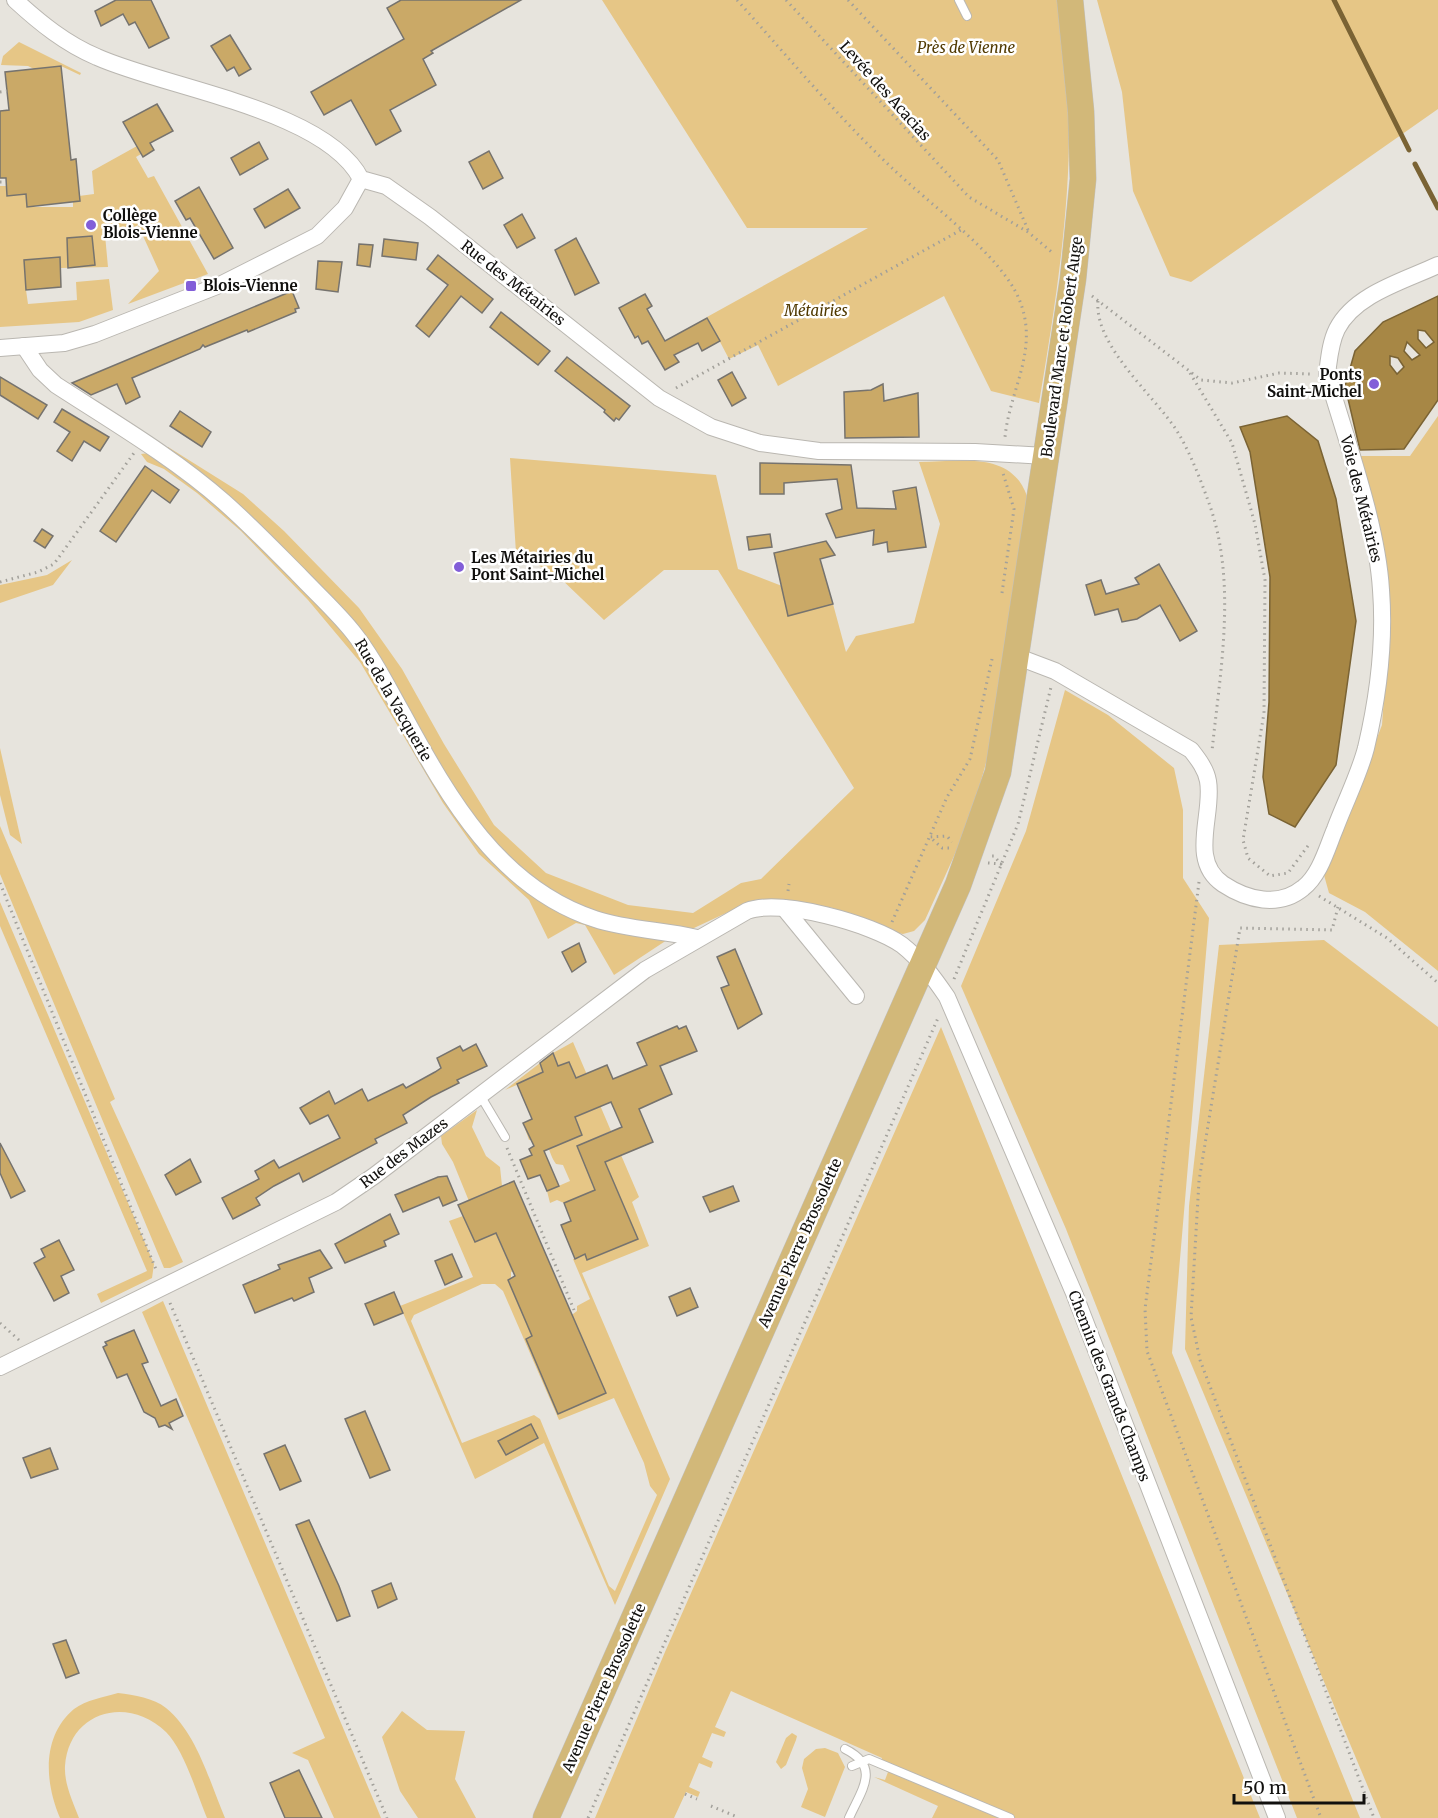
<svg xmlns="http://www.w3.org/2000/svg" width="1438" height="1818" font-family="Merriweather,serif">
	<rect width="100%" height="100%" fill="#e7e4dd"/>
	<g fill="#e6c686" fill-rule="evenodd">
		<path d="M602 0H1058C1062 29 1067 57 1068 86 1074 189 1056 302 1039 403L991 391 944 296 778 386 758 345 729 359 707 317 868 228H747Z"/>
		<polygon points="1097,0 1438,0 1438,109 1191,282 1170,276 1133,191 1122,92"/>
		<polygon points="19,42 81,73 80,75 61,66 34,69 28,66 1,65 3,56"/>
		<polygon points="137,146 141,154 136,157 148,178 154,176 208,274 128,304 159,271 138,225 122,237 105,235 108,267 61,268 61,287 26,290 28,304 77,300 76,282 109,279 113,310 79,322 0,327 0,186 6,186 7,195 26,194 27,207 73,207 73,202 80,201 79,196 94,194 92,171"/>
		<polygon points="1438,416 1438,971 1365,912 1329,893 1324,875 1382,725 1388,642 1358,456 1410,456"/>
		<path d="M168 447 243 494 284 531 359 608 402 669 444 744 494 825 546 873 628 905 693 913 741 883 761 879 854 788 718 570H664L604 620 558 576 516 553 510 458 716 475 738 569 782 586 788 616 833 604 846 652 856 636 914 623 940 524 919 462C958 462 1011 450 1027 496L994 734 978 792 960 843 925 920 914 931 903 934 893 932 833 908 779 899 754 900 694 928 680 929 619 922 547 892 482 834 380 664 164 451Z"/>
		<polygon points="150,453 221,504 358,646 400,717 525,887 670,938 614,975 585,925 576,923 548,939 529,900 479,854 443,803 360,662 308,600 241,531 197,493 164,469 147,462 141,454"/>
		<polygon points="72,560 53,585 0,603 0,585 47,575"/>
		<polygon points="1065,690 1108,715 1174,768 1183,810 1183,878 1209,918 1172,1353 1360,1818 1297,1818 1066,1229 961,986 1026,831"/>
		<polygon points="0,748 22,844 10,835 0,795"/>
		<polygon points="0,826 115,1099 110,1102 183,1262 170,1268 164,1268 0,874"/>
		<polygon points="0,902 154,1264 152,1278 101,1303 97,1294 147,1271 0,926"/>
		<polygon points="1324,940 1438,1027 1438,1818 1381,1818 1185,1349 1189,1206 1219,945"/>
		<polygon points="941,1027 1260,1818 932,1818 938,1806 874,1777 885,1780 888,1772 879,1767 882,1758 731,1691 715,1727 726,1732 724,1737 712,1733 702,1757 713,1762 711,1768 699,1763 689,1787 700,1792 698,1797 686,1792 674,1818 595,1818 665,1652"/>
		<path d="M573 1042 611 1131 582 1144 595 1190 564 1203 557 1200 550 1203 547 1191 570 1181 563 1165 556 1164C546 1150 552 1137 529 1140L523 1123 530 1138 531 1117 539 1113 546 1129 590 1111 569 1062 505 1090 540 1063 543 1071 557 1065 553 1053ZM576 1120 582 1135 553 1147Z"/>
		<path d="M477 1110 472 1127 486 1156 500 1167 502 1186 480 1196 511 1267 547 1257 511 1272V1278L508 1280 529 1328 569 1317 577 1311V1306L590 1299 573 1259 585 1254 588 1260 638 1239 605 1162 621 1155 639 1197 632 1202 649 1246 582 1273 670 1479 615 1605 544 1443 475 1479 400 1306 473 1277 449 1221 463 1216 475 1242 484 1238 453 1162 442 1144 441 1136ZM482 1284H495L503 1291 559 1420 614 1398 644 1463 650 1486 657 1495 615 1591 609 1586 540 1419 534 1415 462 1443 411 1321 414 1315Z"/>
		<polygon points="163,1301 376,1806 381,1818 334,1818 308,1760 292,1753 325,1738 142,1312"/>
		<path d="M118 1693C134 1695 154 1698 166 1708 197 1733 210 1783 225 1818H207C197 1794 184 1750 166 1732 128 1695 69 1711 65 1766 64 1784 73 1802 79 1818H60C45 1783 41 1737 74 1709 86 1700 104 1697 118 1693Z"/>
		<polygon points="402,1711 427,1730 465,1731 455,1779 476,1818 418,1818 400,1791 382,1737"/>
		<polygon points="792,1733 797,1736 796,1740 786,1765 781,1769 776,1762 786,1738"/>
		<polygon points="825,1748 838,1753 845,1767 825,1817 801,1807 808,1789 802,1768 804,1759 816,1749"/>
	</g>
	<g fill="#a78745" stroke="#7a6334" stroke-width="1.5" fill-rule="evenodd">
		<path d="M1438 296V400L1404 449 1360 450 1345 386 1355 351 1383 322ZM1418 330 1425 331 1434 342 1426 348 1418 339ZM1407 342 1420 355 1412 360 1404 351ZM1390 356 1398 358 1404 367 1397 374 1390 365Z"/>
		<polygon points="1287,416 1318,441 1336,499 1356,621 1336,765 1295,827 1269,814 1263,777 1269,702 1270,577 1250,452 1240,427"/>
	</g>
	<g fill="none" stroke-linecap="round" stroke-linejoin="round">
		<g stroke="#7a6334" stroke-width="5">
			<polyline points="1334,0 1409,150"/>
			<polyline points="1415,164 1438,208"/>
		</g>
	</g>
	<g fill="#caa967" stroke="#76736e" stroke-width="1.5">
		<polygon points="116,0 151,0 169,38 149,48 135,22 129,25 123,14 101,26 95,11"/>
		<polygon points="401,0 521,0 431,51 433,53 423,59 436,85 390,110 401,131 376,145 351,100 324,115 311,92 404,39 387,8"/>
		<polygon points="230,35 251,69 239,76 234,67 227,71 211,46"/>
		<polygon points="61,66 71,160 76,159 80,201 27,207 26,194 7,196 6,178 0,178 0,111 9,110 5,72"/>
		<polygon points="157,104 173,131 150,143 154,150 143,157 123,122"/>
		<polygon points="259,142 268,159 240,175 231,158"/>
		<polygon points="489,151 503,178 483,189 469,162"/>
		<polygon points="199,187 233,248 214,259 190,218 186,220 175,201"/>
		<polygon points="288,189 300,208 265,228 254,209"/>
		<polygon points="522,214 535,238 517,248 504,225"/>
		<polygon points="92,236 95,265 68,268 67,238"/>
		<polygon points="576,238 599,283 575,295 555,250"/>
		<polygon points="384,239 418,243 416,260 382,256"/>
		<polygon points="359,244 373,245 370,267 357,265"/>
		<polygon points="438,255 493,299 482,313 461,296 429,337 416,326 448,285 427,269"/>
		<polygon points="60,257 61,287 26,290 24,260"/>
		<polygon points="318,261 342,262 338,292 316,289"/>
		<polygon points="292,291 299,308 295,309 296,312 248,332 247,330 205,347 203,345 200,349 132,378 140,397 126,404 117,384 91,395 72,383"/>
		<polygon points="645,294 652,306 647,309 665,341 707,318 720,341 702,351 698,343 674,355 679,362 665,370 648,341 642,344 638,336 635,338 619,308"/>
		<polygon points="501,312 550,351 538,365 490,327"/>
		<polygon points="567,357 630,406 619,420 616,418 614,421 604,412 605,410 555,371"/>
		<polygon points="732,372 746,398 732,406 718,380"/>
		<polygon points="0,377 47,405 38,419 0,395"/>
		<polygon points="883,384 884,401 918,393 919,437 845,438 844,392 871,390"/>
		<polygon points="62,409 109,437 100,451 84,441 72,461 57,451 70,432 54,422"/>
		<polygon points="180,411 211,432 202,447 170,426"/>
		<polygon points="760,463 851,465 857,508 896,509 893,491 916,487 926,547 888,552 887,542 873,545 874,530 836,538 826,514 842,509 837,479 784,483 784,494 760,494"/>
		<polygon points="145,466 179,490 170,503 152,490 116,542 100,531"/>
		<polygon points="42,529 53,536 45,548 34,541"/>
		<polygon points="770,534 772,547 749,550 747,537"/>
		<polygon points="826,541 835,555 820,559 833,604 788,616 774,553"/>
		<polygon points="1159,564 1197,631 1180,641 1160,605 1137,619 1122,622 1118,609 1095,615 1086,585 1101,580 1106,594 1139,584 1135,578"/>
		<polygon points="579,943 586,962 572,972 562,952"/>
		<polygon points="735,949 762,1014 738,1029 721,988 729,985 717,957"/>
		<polygon points="677,1026 679,1029 686,1026 697,1051 660,1066 672,1094 639,1109 653,1142 605,1162 638,1239 587,1260 585,1254 575,1259 561,1225 571,1221 564,1203 595,1190 577,1146 622,1127 611,1102 575,1117 582,1135 544,1151 559,1186 547,1191 540,1175 528,1179 520,1160 532,1155 529,1149 534,1146 523,1123 532,1119 517,1084 543,1072 540,1063 553,1053 558,1066 569,1062 576,1078 607,1065 613,1079 647,1065 637,1043"/>
		<polygon points="476,1044 487,1066 457,1080 459,1083 431,1097 403,1115 407,1123 375,1139 377,1143 303,1182 299,1173 274,1186 256,1198 260,1205 233,1219 222,1198 259,1179 255,1171 274,1160 279,1168 340,1138 328,1115 310,1124 300,1108 329,1091 335,1104 362,1089 368,1101 403,1084 406,1088 435,1072 441,1068 437,1058 460,1046 463,1051"/>
		<polygon points="0,1143 25,1191 11,1198 0,1173"/>
		<polygon points="190,1159 201,1182 176,1195 165,1175"/>
		<polygon points="447,1176 457,1200 443,1206 439,1197 403,1212 395,1195 438,1177"/>
		<polygon points="514,1181 606,1393 558,1414 526,1339 532,1336 508,1280 515,1276 496,1233 475,1242 458,1205"/>
		<polygon points="733,1186 739,1201 710,1212 703,1197"/>
		<polygon points="390,1214 399,1234 384,1241 386,1246 345,1263 335,1244"/>
		<polygon points="59,1240 74,1270 61,1276 69,1293 54,1301 34,1263 45,1257 41,1249"/>
		<polygon points="320,1250 332,1268 309,1278 314,1292 294,1301 292,1298 255,1313 243,1285 280,1269 278,1265"/>
		<polygon points="452,1254 462,1277 445,1285 435,1261"/>
		<polygon points="690,1288 698,1307 677,1316 669,1297"/>
		<polygon points="394,1292 403,1313 374,1325 365,1304"/>
		<polygon points="134,1330 148,1362 142,1364 161,1406 176,1399 183,1416 169,1423 172,1429 165,1425 159,1427 155,1418 144,1412 127,1374 117,1378 103,1347 107,1345 105,1342"/>
		<polygon points="365,1411 390,1470 370,1478 345,1419"/>
		<polygon points="531,1424 538,1438 506,1455 498,1441"/>
		<polygon points="285,1445 301,1481 280,1490 264,1454"/>
		<polygon points="50,1448 58,1469 31,1478 23,1458"/>
		<polygon points="309,1520 339,1586 350,1616 337,1621 296,1525"/>
		<polygon points="391,1583 397,1599 378,1608 372,1591"/>
		<polygon points="66,1640 79,1673 66,1678 53,1644"/>
		<polygon points="299,1770 322,1818 285,1818 270,1783"/>
	</g>
	<g fill="none" stroke-linecap="round" stroke-linejoin="round">
		<g stroke="#bab7b1" stroke-width="10">
			<g id="service">
				<polyline points="959,0 967,16"/>
				<polyline points="480,1095 505,1137"/>
				<path d="M845 1749C881 1767 862 1789 849 1818"/>
				<polyline points="852,1766 869,1759 1010,1818"/>
			</g>
		</g>
		<g stroke="#bab7b1" stroke-width="18">
			<g id="minor">
				<path d="M15 0C40 23 66 44 97 57 166 88 326 110 361 179L386 186 430 217 659 398 711 427 760 443 819 451 975 452 1045 456"/>
				<path d="M24 346 40 370 56 385C113 422 173 457 224 502 250 525 274 550 299 575 316 593 336 611 352 631 373 657 388 688 404 716 449 799 500 888 595 919 628 930 663 930 697 938"/>
				<polyline points="0,348 64,343 95,334 222,284 317,236 345,208 361,179"/>
				<path d="M1018 657 1055 671 1191 750C1198 759 1206 769 1208 781 1214 814 1188 860 1223 884 1247 900 1279 908 1303 888 1320 875 1327 848 1335 829 1345 802 1359 775 1366 748 1378 697 1385 642 1381 590 1377 523 1346 440 1327 374 1329 360 1330 343 1337 329 1355 294 1404 281 1438 265"/>
				<polyline points="784,908 856,996"/>
				<path d="M0 1367 336 1202 374 1176 645 970 747 911C780 898 873 924 902 945 921 960 934 978 947 997L1074 1293 1277 1818"/>
			</g>
		</g>
		<g stroke="#c1c1c0" stroke-width="27">
			<polyline id="primary" points="546,1818 958,885 998,772 1073,279 1083,179 1081,112 1070,0"/>
		</g>
		<g stroke="#a2a09a" stroke-width="3" stroke-dasharray="1.5 4.5" stroke-linecap="butt">
			<path d="M737 0C788 57 837 116 892 168 927 202 1001 255 1019 299 1040 349 1010 388 1005 437"/>
			<polyline points="786,0 969,197 1028,232 1054,254"/>
			<polyline points="848,0 998,160 1028,230"/>
			<polyline points="0,92 7,91"/>
			<polyline points="0,182 6,182"/>
			<polyline points="1092,296 1201,380 1232,383 1279,373 1311,374"/>
			<path d="M1098 301C1094 346 1154 395 1177 431 1191 454 1201 481 1210 506 1237 584 1220 672 1212 751"/>
			<polyline points="1190,373 1232,443 1255,524 1265,580 1264,713 1243,840 1248,858 1270,876 1288,873 1310,843"/>
			<polyline points="676,388 961,230"/>
			<polyline points="0,582 38,572 54,564 134,453"/>
			<polyline points="1002,593 1014,509 1002,470"/>
			<polyline points="949,848 942,848 930,837 947,836 952,842"/>
			<polyline points="988,863 1001,864 994,856 989,856"/>
			<polyline points="1199,882 1145,1309 1147,1351 1321,1818"/>
			<polyline points="0,883 157,1272"/>
			<polyline points="788,891 789,884"/>
			<polyline points="1319,896 1387,938 1438,983"/>
			<polyline points="1338,907 1332,930 1240,928 1199,1181 1191,1317 1200,1360 1374,1818"/>
			<polyline points="892,922 947,797 970,759 992,659"/>
			<polyline points="954,979 1018,824 1051,687"/>
			<polyline points="507,1148 574,1310"/>
			<polyline points="170,1303 387,1818"/>
			<polyline points="0,1323 19,1340"/>
			<polyline points="685,1794 697,1799"/>
			<polyline points="711,1806 735,1816"/>
			<polyline points="588,1818 938,1018"/>
		</g>
		<use href="#service" stroke="#fff" stroke-width="8"/>
		<use href="#minor" stroke="#fff" stroke-width="16"/>
		<use href="#primary" stroke="#d2b879" stroke-width="26"/>
	</g>
	<g fill="#825ed8" stroke="#fff" stroke-width="2">
		<circle cx="91" cy="225" r="6"/>
		<rect x="185" y="280" width="12" height="12" rx="3"/>
		<circle cx="1374" cy="384" r="6"/>
		<circle cx="459" cy="567" r="6"/>
	</g>
	<g text-anchor="middle" stroke-width="5" stroke-linejoin="round" paint-order="stroke">
		<g font-size="15" font-style="italic" fill="#503900" stroke="#fff">
			<text x="966" y="53">Près de Vienne</text>
			<text x="816" y="316">Métairies</text>
		</g>
		<g font-size="15" fill="#11100e" stroke="#fff">
			<text transform="translate(885 91) rotate(48)" y="5">Levée des Acacias</text>
			<text transform="translate(513 283) rotate(38)" y="5">Rue des Métairies</text>
			<text transform="translate(1062 347) rotate(-82)" y="5">Boulevard Marc et Robert Auge</text>
			<text transform="translate(1361 499) rotate(76)" y="5">Voie des Métairies</text>
			<text transform="translate(393 700) rotate(60)" y="5">Rue de la Vacquerie</text>
			<text transform="translate(404 1153) rotate(-37)" y="5">Rue des Mazes</text>
			<text transform="translate(800 1243) rotate(-66)" y="5">Avenue Pierre Brossolette</text>
			<text transform="translate(1109 1386) rotate(69)" y="5">Chemin des Grands Champs</text>
			<text transform="translate(604 1688) rotate(-66)" y="5">Avenue Pierre Brossolette</text>
		</g>
		<g font-size="15" font-weight="bold" fill="#11100e" stroke="#fff" text-anchor="start">
			<text x="103" y="221">Collège<tspan x="103" dy="17">Blois-Vienne</tspan></text>
			<text x="203" y="291">Blois-Vienne</text>
			<text x="1362" y="380" text-anchor="end">Ponts<tspan x="1362" dy="17">Saint-Michel</tspan></text>
			<text x="471" y="563">Les Métairies du<tspan x="471" dy="17">Pont Saint-Michel</tspan></text>
		</g>
	</g>
	<path d="M1234 1794v9h130v-9" fill="none" stroke="#11100e" stroke-width="3"/>
	<text x="1243" y="1794" font-size="18" fill="#11100e" stroke="#ffffff" stroke-width="4.5" paint-order="stroke">50 m</text>
</svg>
